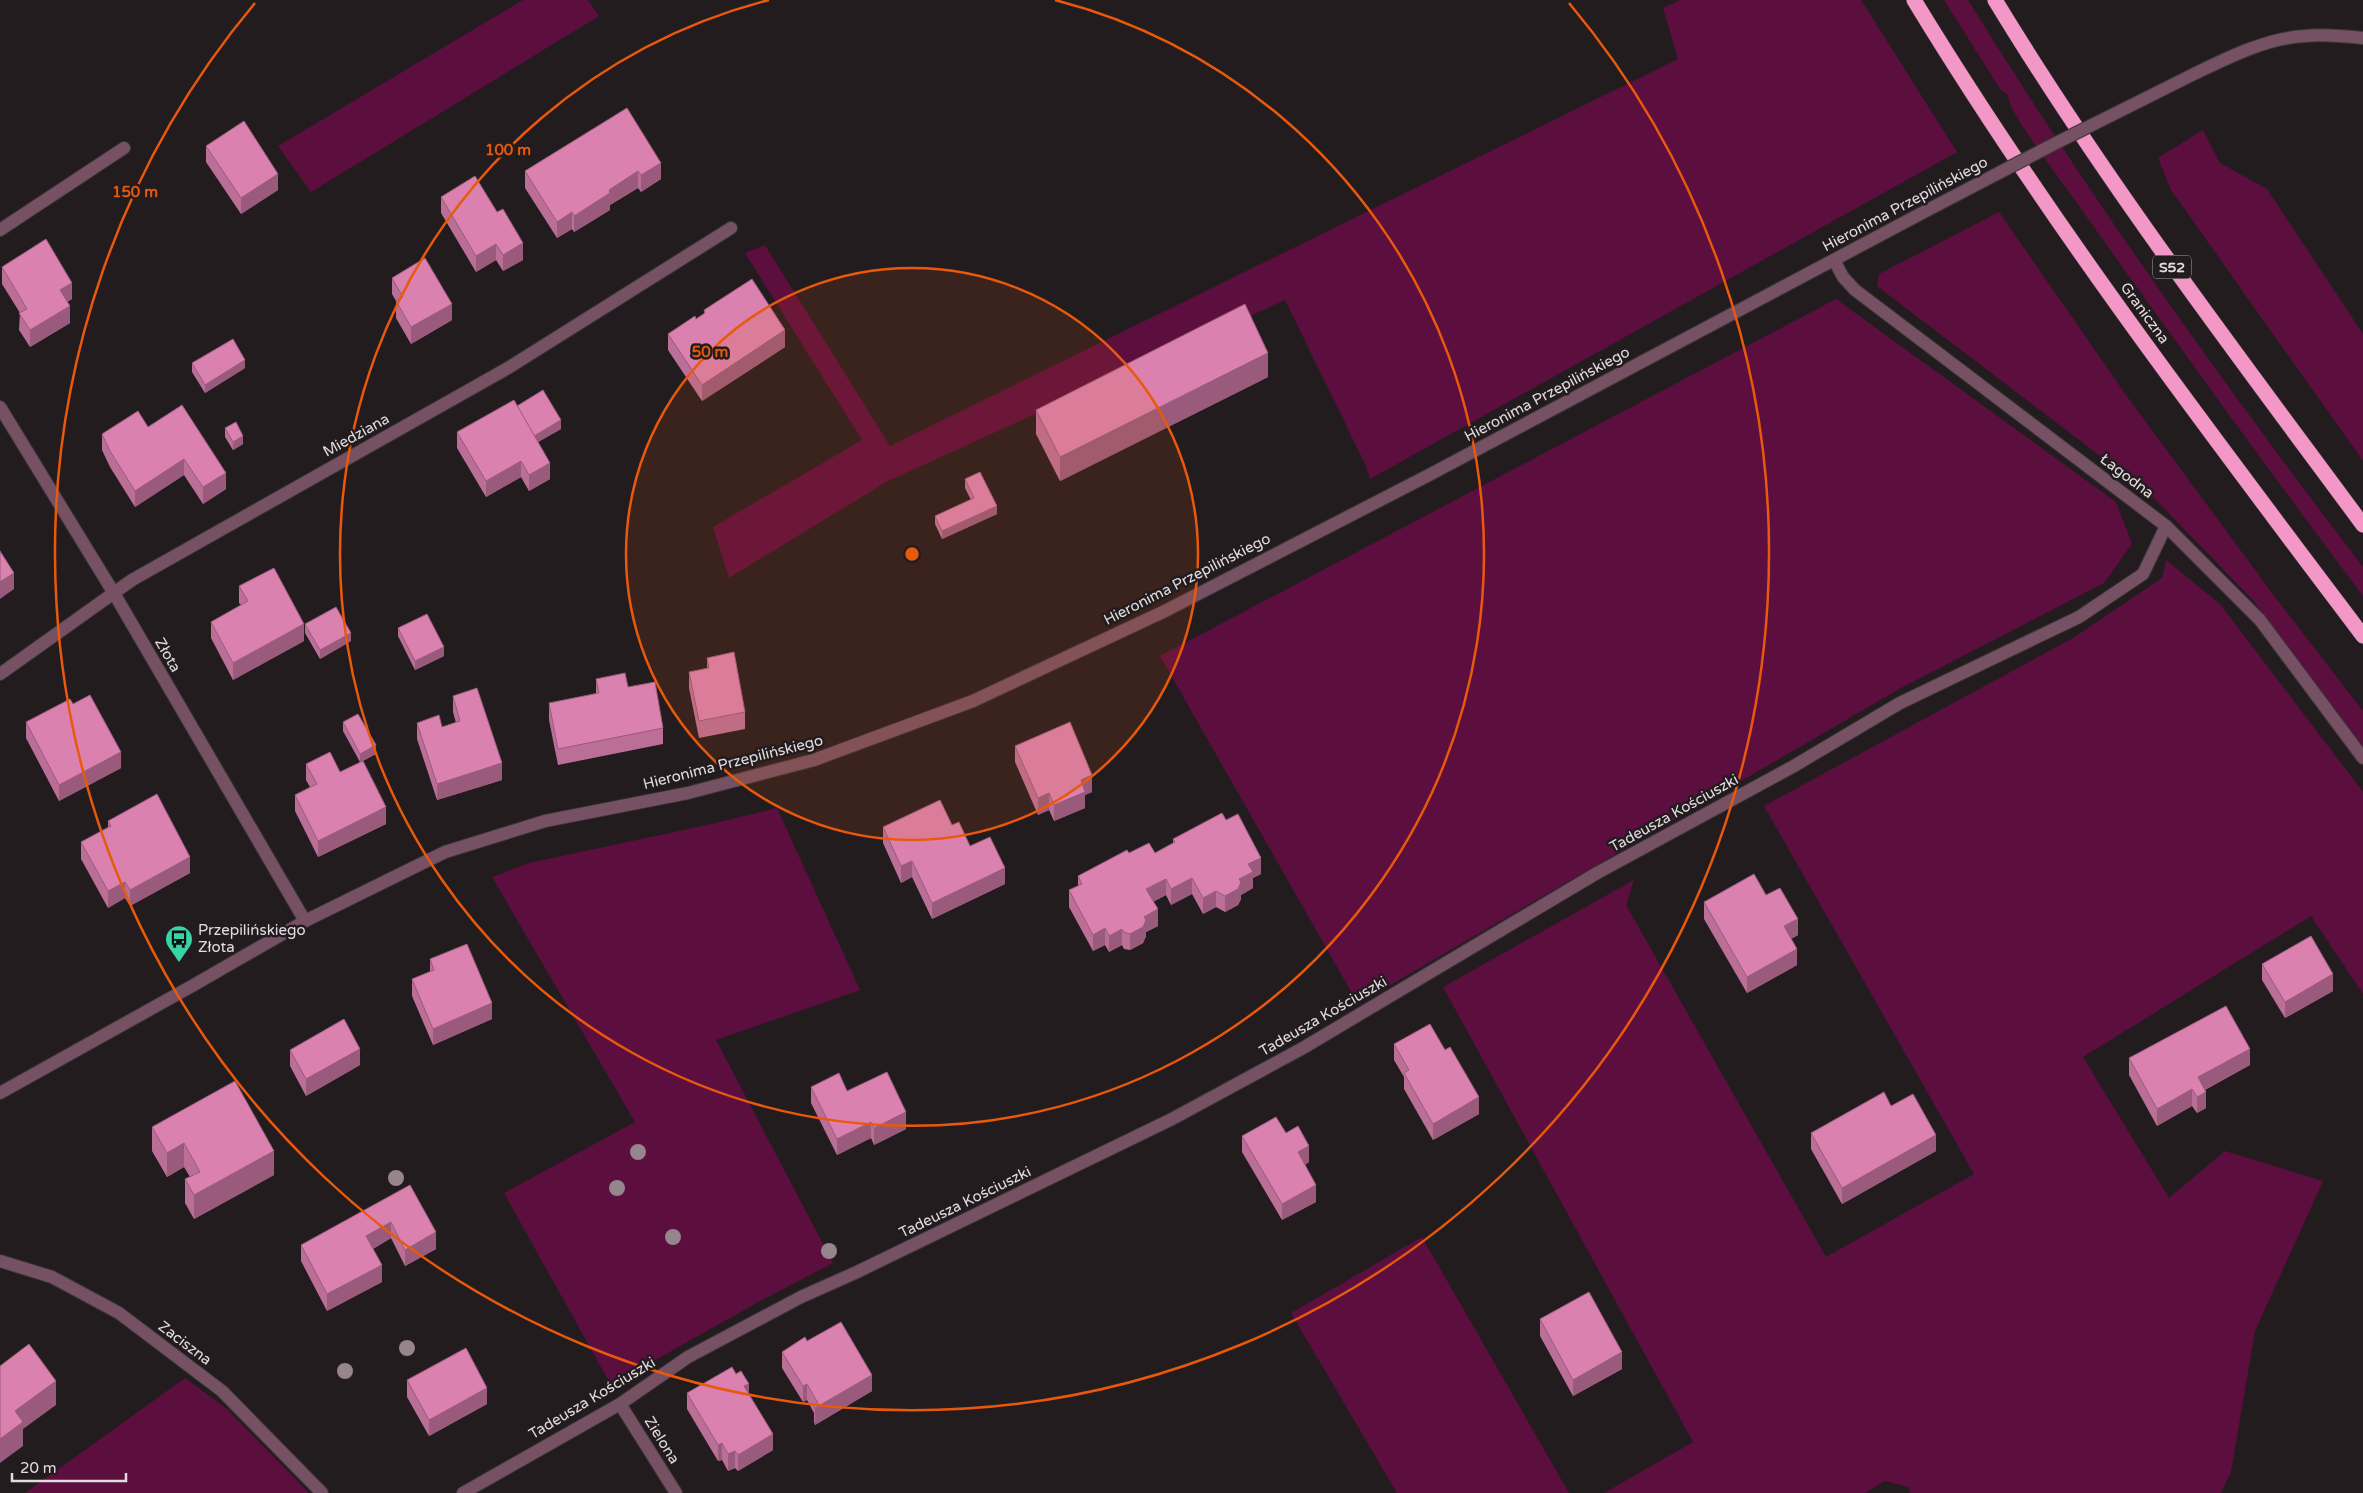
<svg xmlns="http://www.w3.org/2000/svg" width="2363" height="1493" font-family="'Varela Round',sans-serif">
	<rect width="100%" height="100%" fill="#231c1f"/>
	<g fill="#5c0e3f">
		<polygon points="523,0 588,0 599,16 311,192 278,146"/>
		<polygon points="1680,0 1861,0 1957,152 1370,479 1366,466 1285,300 886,482 729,578 713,527 862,440 745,253 765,245 890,446 1678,59 1663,8"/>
		<path d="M1944 0H1968C2089 196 2223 384 2363 567V596C2264 464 2167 330 2072 196 2061 180 2006 109 2008 95L2000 89Z"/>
		<polygon points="2203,130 2220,163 2267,189 2363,334 2363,461 2171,190 2158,158"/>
		<polygon points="1999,212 2126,395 2275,597 2363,711 2363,746 2253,600 2149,493 1877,286 1879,274"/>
		<polygon points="1836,299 2116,502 2132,544 2104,583 1901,688 1356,1005 1348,986 1160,656"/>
		<polygon points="2166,560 2220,604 2363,792 2363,994 2311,916 2083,1057 2169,1198 2225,1151 2323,1181 2255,1331 2231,1472 2221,1493 1910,1493 1908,1487 1885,1481 1865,1493 1604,1493 1693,1442 1443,987 1634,880 1626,905 1826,1257 1974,1174 1764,806 2073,638 2162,578"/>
		<polygon points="777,808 860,990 716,1040 833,1263 760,1301 611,1385 504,1193 635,1122 492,877 529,863 707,825"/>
		<polygon points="1422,1237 1569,1493 1397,1493 1291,1313"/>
		<polygon points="185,1378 227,1409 309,1493 25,1493"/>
	</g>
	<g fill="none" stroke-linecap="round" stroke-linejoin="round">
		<g stroke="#3e373a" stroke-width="14">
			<polyline id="service" points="2166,526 2260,620 2363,758"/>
		</g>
		<g stroke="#3e373a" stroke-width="14">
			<g id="minor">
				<polyline points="0,230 124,148"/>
				<polyline points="0,407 115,595 305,921"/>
				<polyline points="0,674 132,580 508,368 731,228"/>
				<polyline points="0,1261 52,1277 119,1313 222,1391 322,1493"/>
				<polyline points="620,1404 676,1493"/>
				<polyline points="463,1493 620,1404 688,1357 801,1297 857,1272 1172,1119 1303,1048 1597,873 1794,766 1900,703 2079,617 2143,574 2166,526 1855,290 1843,277 1834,260"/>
			</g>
		</g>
		<g stroke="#3e373a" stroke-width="14">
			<g id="tertiary">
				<path d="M2196 73C2229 57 2267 38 2305 36 2324 34 2344 36 2363 38"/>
				<polyline points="0,1093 192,986 305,921 445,852 545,821 688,793 814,760 973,701 1165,611 1429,475 1922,213"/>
			</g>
		</g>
		<g stroke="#3e373a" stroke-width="16">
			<g id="motorway">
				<path d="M1914 0C2049 222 2207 429 2363 636"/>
				<path d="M1995 0C2106 183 2236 353 2363 525"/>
			</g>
		</g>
		<use href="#service" stroke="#765164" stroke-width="12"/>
		<use href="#minor" stroke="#765164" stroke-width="12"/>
		<use href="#tertiary" stroke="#765164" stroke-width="12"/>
		<use href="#motorway" stroke="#f297c6" stroke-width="15"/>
		<g stroke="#3e373a" stroke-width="14" stroke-linecap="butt">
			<polyline id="tertiary-bridge" points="1922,213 2056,143 2196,73"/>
		</g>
		<use href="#tertiary-bridge" stroke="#765164" stroke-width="12"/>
	</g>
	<g fill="#96858d">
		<circle cx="638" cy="1152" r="8"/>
		<circle cx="396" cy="1178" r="8"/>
		<circle cx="617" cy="1188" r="8"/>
		<circle cx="673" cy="1237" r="8"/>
		<circle cx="829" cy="1251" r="8"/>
		<circle cx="407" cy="1348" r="8"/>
		<circle cx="345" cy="1371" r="8"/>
	</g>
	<g fill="#bb6f97">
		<polygon points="627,108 661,179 641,192 638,188 610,205 610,210 574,232 572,229 557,238 525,188 525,171"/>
		<polygon points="206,146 278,190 241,214 206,162"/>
		<polygon points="441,197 523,260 503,271 496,260 476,272 441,213"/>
		<polygon points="2,267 72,299 67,302 70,323 30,347 19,330 20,313 2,284"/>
		<polygon points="392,278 452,320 411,344 396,318 396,301 392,294"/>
		<polygon points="704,310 785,347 702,401 668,350 668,334 696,319 704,314"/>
		<polygon points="192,363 245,368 205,393 192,372"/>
		<polygon points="1268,377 1060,481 1036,434 1036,410"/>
		<polygon points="517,406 561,429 538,442 550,479 529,491 521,477 486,497 457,448 457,432"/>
		<polygon points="148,427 226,489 203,504 184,475 135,507 110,467 102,450 102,434"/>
		<polygon points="225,428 243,444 233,450 225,437"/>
		<polygon points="965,479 997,514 942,539 935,524 935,516 971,500 965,488"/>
		<polygon points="239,586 304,641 233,680 211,638 211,622 241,605 239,603"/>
		<polygon points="305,624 351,641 320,659 305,633"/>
		<polygon points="398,628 444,656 415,670 398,636"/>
		<polygon points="707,658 745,712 745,729 699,738 689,688 689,672 707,668"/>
		<polygon points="596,679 628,687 663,728 663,744 558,765 549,720 549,703 596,694"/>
		<polygon points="453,696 502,780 437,800 417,739 417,723 442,727 456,723 453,712"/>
		<polygon points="73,704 121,768 59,801 26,738 26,722"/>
		<polygon points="343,722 376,754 361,762 386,824 318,857 295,811 295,795 310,787 306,780 306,764 340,772 360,762 343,731"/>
		<polygon points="1015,746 1092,792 1085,795 1085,808 1054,821 1049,810 1038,815 1015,762"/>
		<polygon points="1226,820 1261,874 1253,878 1253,888 1241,895 1241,899 1238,905 1225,912 1216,907 1203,914 1192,894 1171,905 1166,895 1153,902 1158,926 1146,932 1146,936 1143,943 1130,950 1124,949 1122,945 1109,952 1105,945 1093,951 1069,907 1069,890 1078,886 1078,876 1129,853 1155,853 1173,843 1173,839"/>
		<polygon points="108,821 190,873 130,906 125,898 108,908 81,859 81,842 108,827"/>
		<polygon points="952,825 970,846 1005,884 932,919 912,877 901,883 883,843 883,827"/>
		<polygon points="1766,895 1798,935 1791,939 1797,965 1747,993 1704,919 1704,902"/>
		<polygon points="430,959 492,1019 433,1045 412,996 412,979 430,972"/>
		<polygon points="2262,964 2333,991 2285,1018 2262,980"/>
		<polygon points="1394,1044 1445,1050 1479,1114 1433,1140 1404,1089 1404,1077 1394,1060"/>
		<polygon points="290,1050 360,1065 306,1096 290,1066"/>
		<polygon points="2129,1058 2250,1065 2205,1090 2206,1108 2197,1113 2192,1106 2157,1126 2129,1075"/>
		<polygon points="811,1087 847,1091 906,1129 874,1145 871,1138 837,1155 811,1103"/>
		<polygon points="1891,1106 1936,1151 1842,1204 1811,1149 1811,1133"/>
		<polygon points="152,1127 274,1175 194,1219 185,1203 185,1179 190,1177 184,1167 167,1177 152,1151"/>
		<polygon points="1286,1133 1309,1162 1305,1165 1316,1202 1282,1220 1242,1152 1242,1136"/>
		<polygon points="410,1185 436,1249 405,1266 391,1238 373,1249 382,1282 327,1311 301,1261 301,1245"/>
		<polygon points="1540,1319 1622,1369 1573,1396 1540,1336"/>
		<polygon points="807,1341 872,1391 815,1425 814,1422 814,1413 807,1400 803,1402 782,1368 782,1352"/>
		<polygon points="407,1380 487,1404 429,1436 407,1397"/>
		<polygon points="687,1393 749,1395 773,1450 738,1471 735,1468 728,1471 722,1460 718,1461 687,1409"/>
	</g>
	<g fill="#995a7b">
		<polygon points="661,163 661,179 641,192 641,175"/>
		<polygon points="638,171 638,188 610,205 610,210 574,232 574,216 609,190"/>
		<polygon points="278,174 278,190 241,214 241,198"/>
		<polygon points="572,212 572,229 557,238 557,222"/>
		<polygon points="523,243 523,260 503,271 503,255"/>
		<polygon points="496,244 496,260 476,272 476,256"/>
		<polygon points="72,283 72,299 60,306 60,290"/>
		<polygon points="452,304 452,320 411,344 411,327"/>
		<polygon points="70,306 70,323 30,347 30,330"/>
		<polygon points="785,330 785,347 702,401 702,385"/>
		<polygon points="1268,353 1268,377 1060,481 1060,457"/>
		<polygon points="245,360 245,368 205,393 205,385"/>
		<polygon points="561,420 561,429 531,446 531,438"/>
		<polygon points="243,436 243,444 233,450 233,442"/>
		<polygon points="184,459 184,475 135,507 135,491"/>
		<polygon points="521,461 521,477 486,497 486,481"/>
		<polygon points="550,463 550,479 529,491 529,475"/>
		<polygon points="226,473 226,489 203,504 203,487"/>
		<polygon points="997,506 997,514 942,539 942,531"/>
		<polygon points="14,573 14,589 0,599 0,582"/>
		<polygon points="304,624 304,641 233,680 233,663"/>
		<polygon points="351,633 351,641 320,659 320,650"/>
		<polygon points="444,647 444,656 415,670 415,661"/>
		<polygon points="376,745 376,754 360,762 360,754"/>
		<polygon points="121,752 121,768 59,801 59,785"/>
		<polygon points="502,763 502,780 437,800 437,784"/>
		<polygon points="1092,775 1092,792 1085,795 1085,808 1054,821 1054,805 1081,780"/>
		<polygon points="1049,793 1049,810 1038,815 1038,798"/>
		<polygon points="386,807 386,824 318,857 318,841"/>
		<polygon points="190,857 190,873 130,906 130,890"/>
		<polygon points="1261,858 1261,874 1253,878 1253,888 1241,895 1241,899 1238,905 1225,912 1225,896 1239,879 1248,864"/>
		<polygon points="912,861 912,877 901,883 901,866"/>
		<polygon points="1005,868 1005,884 932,919 932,903"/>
		<polygon points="1192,878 1192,894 1171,905 1171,889"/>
		<polygon points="1166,879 1166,895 1146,905 1146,889"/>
		<polygon points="125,882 125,898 108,908 108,891"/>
		<polygon points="1216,891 1216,907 1203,914 1203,898"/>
		<polygon points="1158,909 1158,926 1146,932 1146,936 1143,943 1130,950 1130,934 1144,917"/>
		<polygon points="1798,919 1798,935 1784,943 1784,926"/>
		<polygon points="1105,928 1105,945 1093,951 1093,935"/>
		<polygon points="1122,929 1122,945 1109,952 1109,936"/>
		<polygon points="1797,949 1797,965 1747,993 1747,977"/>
		<polygon points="2333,974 2333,991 2285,1018 2285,1002"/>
		<polygon points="492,1003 492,1019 433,1045 433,1029"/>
		<polygon points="360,1049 360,1065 306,1096 306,1079"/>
		<polygon points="2250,1049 2250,1065 2198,1093 2198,1077"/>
		<polygon points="2192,1089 2192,1106 2157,1126 2157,1109"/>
		<polygon points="2206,1092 2206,1108 2197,1113 2197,1097"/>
		<polygon points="1479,1097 1479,1114 1433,1140 1433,1124"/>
		<polygon points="906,1112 906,1129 874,1145 874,1128"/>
		<polygon points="871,1122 871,1138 837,1155 837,1139"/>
		<polygon points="1936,1135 1936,1151 1842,1204 1842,1188"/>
		<polygon points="184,1143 184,1167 167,1177 167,1153"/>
		<polygon points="1309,1146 1309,1162 1298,1169 1298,1152"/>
		<polygon points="274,1151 274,1175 194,1219 194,1195"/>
		<polygon points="1316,1185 1316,1202 1282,1220 1282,1204"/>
		<polygon points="391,1222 391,1238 366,1253 366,1236"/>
		<polygon points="436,1232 436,1249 405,1266 405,1250"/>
		<polygon points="382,1265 382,1282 327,1311 327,1294"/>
		<polygon points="1622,1352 1622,1369 1573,1396 1573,1380"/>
		<polygon points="872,1375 872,1391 815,1425 815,1408"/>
		<polygon points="56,1381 56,1405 23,1429 23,1446 0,1463 0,1439 15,1411"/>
		<polygon points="749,1384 749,1400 744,1386"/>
		<polygon points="807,1384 807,1400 803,1402 803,1386"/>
		<polygon points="487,1388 487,1404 429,1436 429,1420"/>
		<polygon points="773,1434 773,1450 738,1471 738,1455"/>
		<polygon points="722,1443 722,1460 718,1461 718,1445"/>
		<polygon points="735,1451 735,1468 728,1471 728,1454"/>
	</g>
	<g fill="#da81b0" stroke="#995a7b">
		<polygon points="627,108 661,163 641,175 638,171 609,190 610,193 574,216 572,212 557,222 525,171"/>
		<polygon points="244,121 278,174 241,198 206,146"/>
		<polygon points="475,176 497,212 503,209 523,243 503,255 496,244 476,256 441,197"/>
		<polygon points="46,239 72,283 60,290 70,306 30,330 19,313 27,309 2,267"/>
		<polygon points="425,258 452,304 411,327 396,301 403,297 392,278"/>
		<polygon points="752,279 785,330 702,385 668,334 695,316 696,319 705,313 704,310"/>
		<polygon points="1245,304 1268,353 1060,457 1036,410"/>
		<polygon points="233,339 245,360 205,385 192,363"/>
		<polygon points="543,390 561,420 534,436 517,406"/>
		<polygon points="514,400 550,463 529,475 521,461 486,481 457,432"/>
		<polygon points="182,405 226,473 203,487 184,459 135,491 110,451 102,434 138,411 148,427"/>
		<polygon points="236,422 243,436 233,442 225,428"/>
		<polygon points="980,472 997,506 942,531 935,516 974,498 965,479"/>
		<polygon points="0,551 14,573 0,582"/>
		<polygon points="274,568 304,624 233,663 211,622 248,601 239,586"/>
		<polygon points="336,607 351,633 320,650 305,624"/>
		<polygon points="427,614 444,647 415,661 398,628"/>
		<polygon points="734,652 745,712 699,721 689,672 709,668 707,658"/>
		<polygon points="625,673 628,687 655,682 663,728 558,749 549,703 599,693 596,679"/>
		<polygon points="477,688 502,763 437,784 417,723 439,715 442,727 460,721 453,696"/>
		<polygon points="90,695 121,752 59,785 26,722 70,699 73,704"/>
		<polygon points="358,714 376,745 360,754 343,722"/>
		<polygon points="1070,722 1092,775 1081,780 1085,792 1054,805 1049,793 1038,798 1015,746"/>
		<polygon points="330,752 340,772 363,761 386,807 318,841 295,795 317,784 306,764"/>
		<polygon points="157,794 190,857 130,890 125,882 108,891 81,842 111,826 108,821"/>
		<polygon points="940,800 952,825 959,822 970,846 990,837 1005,868 932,903 912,861 901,866 883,827"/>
		<polygon points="1222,813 1226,820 1238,814 1261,858 1248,864 1253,872 1239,879 1241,882 1238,889 1225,896 1216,891 1203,898 1192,878 1171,889 1166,879 1146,889 1158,909 1144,917 1146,920 1143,927 1130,934 1124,932 1122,929 1109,936 1105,928 1093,935 1069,890 1082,884 1078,876 1127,850 1129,853 1149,843 1155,853 1175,842 1173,839"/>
		<polygon points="1754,874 1766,895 1780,888 1798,919 1784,926 1797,949 1747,977 1704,902"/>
		<polygon points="2311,936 2333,974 2285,1002 2262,964"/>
		<polygon points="467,944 492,1003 433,1029 412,979 434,970 430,959"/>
		<polygon points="2226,1006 2250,1049 2198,1077 2206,1092 2197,1097 2192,1089 2157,1109 2129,1058"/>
		<polygon points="344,1019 360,1049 306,1079 290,1050"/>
		<polygon points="1430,1024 1445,1050 1450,1047 1479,1097 1433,1124 1404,1073 1409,1070 1394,1044"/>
		<polygon points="887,1072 906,1112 874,1128 871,1122 837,1139 811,1087 839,1073 847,1091"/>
		<polygon points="235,1081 274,1151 194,1195 185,1179 200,1172 184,1143 167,1153 152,1127"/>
		<polygon points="1884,1092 1891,1106 1913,1094 1936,1135 1842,1188 1811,1133"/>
		<polygon points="1276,1117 1286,1133 1298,1126 1309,1146 1298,1152 1316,1185 1282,1204 1242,1136"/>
		<polygon points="410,1185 436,1232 405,1250 391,1222 366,1236 382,1265 327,1294 301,1245"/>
		<polygon points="1589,1292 1622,1352 1573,1380 1540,1319"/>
		<polygon points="841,1322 872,1375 815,1408 814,1406 818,1403 807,1384 803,1386 782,1352 805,1337 807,1341"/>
		<polygon points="29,1344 56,1381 15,1411 23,1422 0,1439 0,1366"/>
		<polygon points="466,1348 487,1388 429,1420 407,1380"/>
		<polygon points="732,1367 736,1374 741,1371 749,1384 744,1386 773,1434 738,1455 735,1451 728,1454 722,1443 718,1445 687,1393"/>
	</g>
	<circle cx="912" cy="554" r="286" fill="#e8590c" fill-opacity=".12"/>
	<g fill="none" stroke="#e8590c" stroke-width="2.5">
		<circle cx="912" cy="554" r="286"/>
		<path d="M1055 0A572 572 0 1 1 769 0"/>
		<path d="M1569 3A857 857 0 1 1 255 3"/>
	</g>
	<defs>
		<g id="bus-pin" transform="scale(1.4375)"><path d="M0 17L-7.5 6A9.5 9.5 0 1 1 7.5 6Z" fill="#39d4a5" stroke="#231c1f"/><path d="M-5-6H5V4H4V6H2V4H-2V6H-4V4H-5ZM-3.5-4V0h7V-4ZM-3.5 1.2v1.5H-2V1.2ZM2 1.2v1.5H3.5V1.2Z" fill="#111"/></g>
	</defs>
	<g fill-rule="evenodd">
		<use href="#bus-pin" x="179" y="939"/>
	</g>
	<g text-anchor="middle" stroke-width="5" stroke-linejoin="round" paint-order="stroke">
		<rect fill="#231c1f" stroke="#a9a2a5" stroke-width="1" x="2153" y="255.5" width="38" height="23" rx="4"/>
		<g font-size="14" font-weight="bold" fill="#e2dcdf">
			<text x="2172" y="272">S52</text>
		</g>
		<g font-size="15" fill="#e2dcdf" stroke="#231c1f">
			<text transform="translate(1905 204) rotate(-28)" y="5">Hieronima Przepilińskiego</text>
			<text transform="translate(2145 313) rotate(54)" y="5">Graniczna</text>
			<text transform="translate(1547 394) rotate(-28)" y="5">Hieronima Przepilińskiego</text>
			<text transform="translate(356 435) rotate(-29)" y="5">Miedziana</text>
			<text transform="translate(2127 476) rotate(37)" y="5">Łagodna</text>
			<text transform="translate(1187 579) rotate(-27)" y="5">Hieronima Przepilińskiego</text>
			<text transform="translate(168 655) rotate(60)" y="5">Złota</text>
			<text transform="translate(733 762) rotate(-14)" y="5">Hieronima Przepilińskiego</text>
			<text transform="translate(1674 813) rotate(-29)" y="5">Tadeusza Kościuszki</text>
			<text transform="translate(1323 1016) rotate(-30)" y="5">Tadeusza Kościuszki</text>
			<text transform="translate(965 1202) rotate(-26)" y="5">Tadeusza Kościuszki</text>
			<text transform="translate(185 1343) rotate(37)" y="5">Zaciszna</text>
			<text transform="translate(592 1398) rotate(-31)" y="5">Tadeusza Kościuszki</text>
			<text transform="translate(662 1440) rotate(58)" y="5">Zielona</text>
		</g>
		<g font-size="15" fill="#e2dcdf" stroke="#231c1f" text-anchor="start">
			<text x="198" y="935">Przepilińskiego<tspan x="198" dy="17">Złota</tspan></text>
		</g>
	</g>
	<circle cx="912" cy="554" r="8" fill="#e8590c" stroke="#231c1f" stroke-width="2.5"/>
	<g font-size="15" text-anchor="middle" font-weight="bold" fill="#e8590c" stroke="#231c1f" stroke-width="5" stroke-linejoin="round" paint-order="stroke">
		<text x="508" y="155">100 m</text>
		<text x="135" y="197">150 m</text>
		<text x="710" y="357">50 m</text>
	</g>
	<path d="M12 1473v8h114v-8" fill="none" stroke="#e2dcdf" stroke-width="2.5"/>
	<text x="20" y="1473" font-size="15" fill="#e2dcdf" stroke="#231c1f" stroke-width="4" paint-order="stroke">20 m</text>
</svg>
